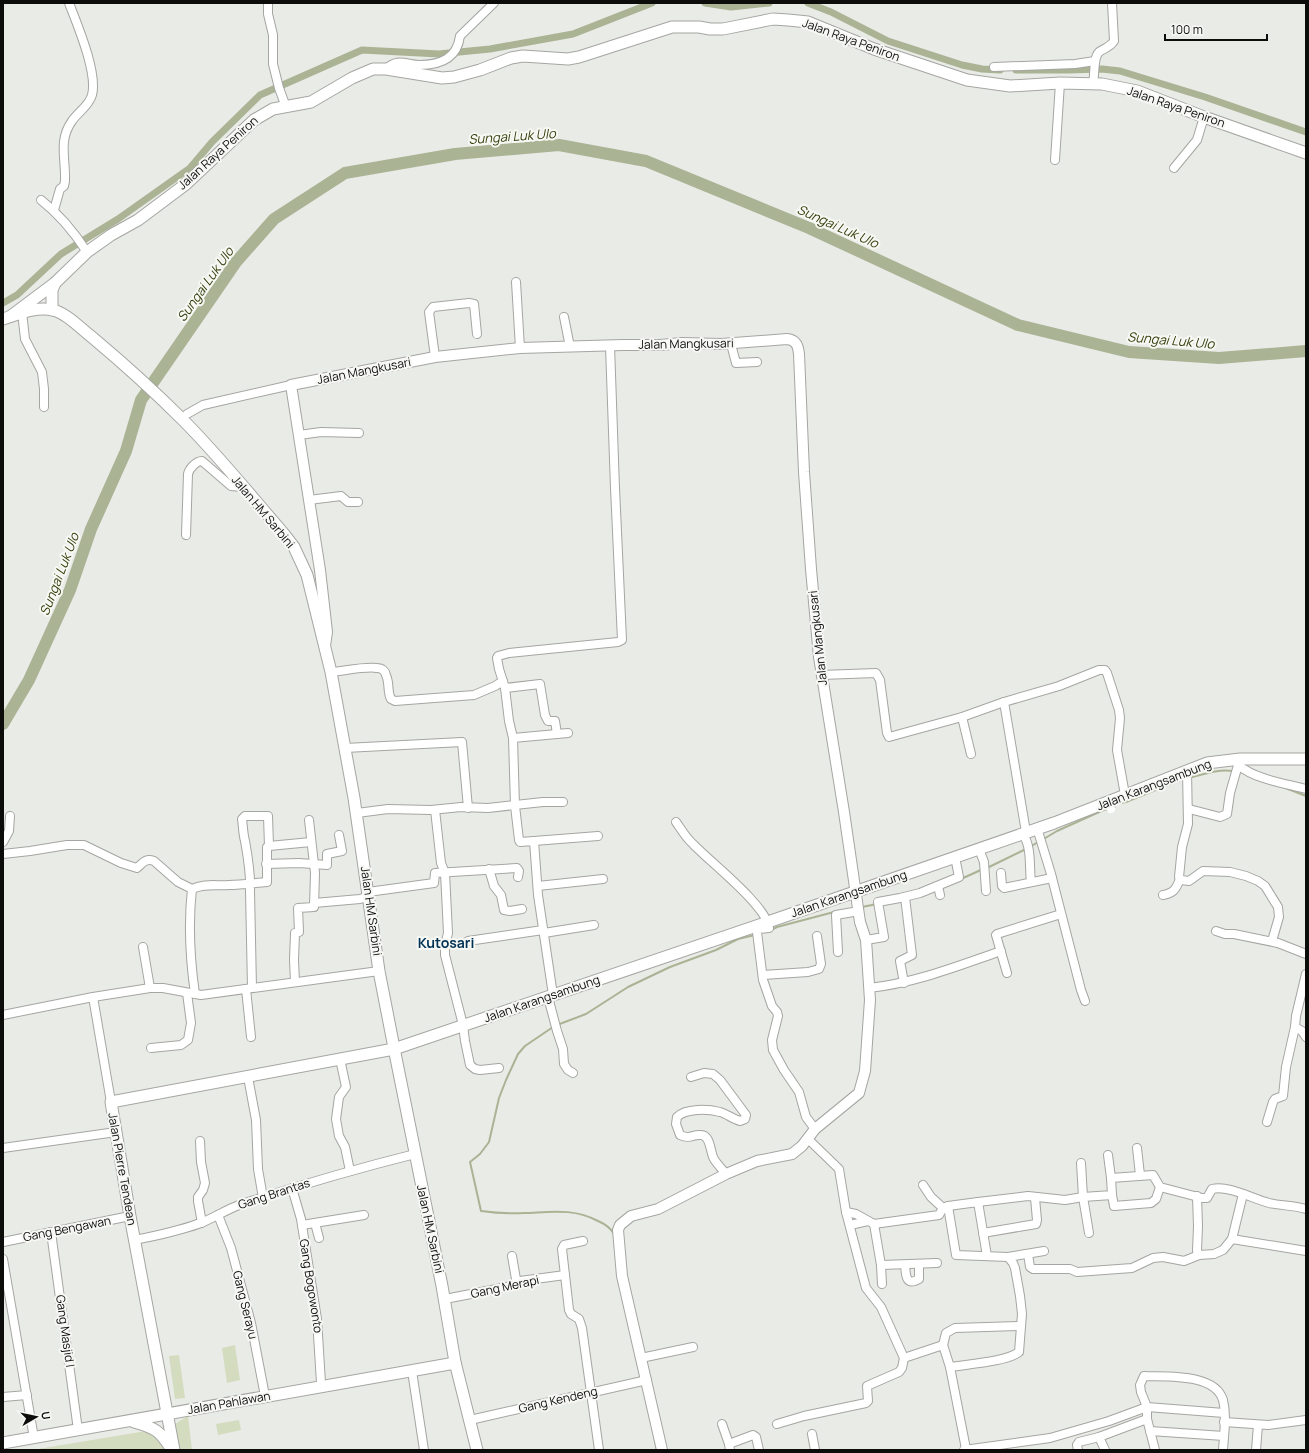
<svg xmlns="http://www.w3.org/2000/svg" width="1309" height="1453" font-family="Manrope,sans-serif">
	<rect width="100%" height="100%" fill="#e9ebe7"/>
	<g fill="#d3dcbe">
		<polygon points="235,1345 240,1380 227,1383 222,1348"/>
		<polygon points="179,1355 185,1398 175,1399 169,1356"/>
		<polygon points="188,1416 192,1450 174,1450 170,1427"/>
		<polygon points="239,1420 241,1430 218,1435 216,1424"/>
		<path d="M140 1432C155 1432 159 1436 165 1450H32Z"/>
	</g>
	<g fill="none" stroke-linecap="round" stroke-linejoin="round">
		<g stroke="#aab394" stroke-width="2">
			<path d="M1189 778C1205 774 1216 769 1233 771"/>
			<polyline points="1283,787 1306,796"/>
			<polyline points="1116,804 1126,802 1185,778"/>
			<polyline points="1042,840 1057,831 1108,808"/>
			<polyline points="1030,847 1038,842"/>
			<polyline points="987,868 1026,849"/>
			<polyline points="961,879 983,869"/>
			<polyline points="862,907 877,904"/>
			<polyline points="771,930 777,927 834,912"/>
			<polyline points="557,1025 586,1014 628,987 670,967 716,950 738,939 755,935"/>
			<path d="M553 1027 525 1046 518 1054 506 1080 499 1098 489 1142 480 1154 470 1162 481 1211C496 1213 510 1214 525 1213 551 1212 574 1208 598 1221 605 1224 610 1227 614 1234"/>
			<polyline points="654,1436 657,1450"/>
		</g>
		<g stroke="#aab394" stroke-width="7">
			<polyline points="705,3 731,7 769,3"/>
			<polyline points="808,3 831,12 888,41 962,65 982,69 1000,70"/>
			<polyline points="1016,70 1068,70 1102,69 1120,71 1205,97 1306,132"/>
			<polyline points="3,303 17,295 61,254 118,219 190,168 212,142 260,95 362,50 439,54 490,49 573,34 652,3"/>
		</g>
		<polyline stroke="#aab394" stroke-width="12" points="3,724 29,680 70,590 91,529 126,451 141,400 236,262 274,219 345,173 455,154 559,145 646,161 809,228 1018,325 1129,352 1219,358 1306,351"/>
		<g stroke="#a5a6a2" stroke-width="10">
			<g id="minor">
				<polyline points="268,3 268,14 273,35 273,64 279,88 286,107"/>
				<polyline points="994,67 1075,64 1095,61"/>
				<path d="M386 69C397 58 405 64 419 65 440 65 457 59 460 36L494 3"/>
				<path d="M1093 83C1095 75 1093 58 1099 52 1105 48 1110 47 1114 41L1112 3"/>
				<polyline points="1055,160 1060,83"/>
				<polyline points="1174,168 1197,140 1204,117"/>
				<path d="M41 200C59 214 74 232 87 252"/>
				<path d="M54 210 60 189 64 186 65 181C66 160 58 140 72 121 78 112 89 106 92 95 98 73 77 24 69 3"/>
				<polyline points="516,282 520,348"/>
				<polyline points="22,312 25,339 42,372 44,389 44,407"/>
				<polyline points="564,317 570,347"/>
				<polyline points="731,344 736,363 757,362"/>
				<polyline points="435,357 429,312 433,307 469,303 474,304 477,334"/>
				<polyline points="187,414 203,405 291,385"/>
				<polyline points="299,435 321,432 359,433"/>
				<polyline points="309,500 341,496 348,502 358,502"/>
				<path d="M186 535 188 474C189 469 196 461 202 461L231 486 242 487"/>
				<path d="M331 672C344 671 365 666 377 668 382 668 385 671 386 675 390 684 387 692 391 699L395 701 474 695 495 686 503 681"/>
				<polyline points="821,675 876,673 880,680 887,733 889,737 962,717 1004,702 1059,686 1099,670 1105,670 1107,673 1119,710 1120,718 1117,750 1125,795"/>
				<polyline points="505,688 540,684 545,715 548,721 555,721 557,734"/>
				<polyline points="1004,702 1026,832"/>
				<polyline points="962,717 971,754"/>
				<polyline points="513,738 509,721 505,688 499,669 497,658 498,656 509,653 618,642 622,640 615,488 610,346"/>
				<polyline points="345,748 462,742 468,808"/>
				<path d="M1240 762 1238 765C1257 780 1284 783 1306 789"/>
				<polyline points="1187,771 1188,824 1182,847 1179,877 1181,880 1189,881 1203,871 1230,872 1246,876 1258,881 1265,886 1278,907 1279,917 1272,941"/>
				<polyline points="1189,809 1220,817 1227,814 1230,793 1238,765"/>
				<polyline points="435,810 441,863 445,873 448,933 445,946 445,955 463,1025 465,1041 470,1065 475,1069 480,1070 499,1068"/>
				<polyline points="357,813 388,809 431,810 461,807 488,808 543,802 563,802"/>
				<path d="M676 822C681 829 686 838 693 844 710 862 767 906 769 928L758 929 757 932 763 980 772 1006 777 1012 778 1016 772 1040 773 1050 784 1070 799 1092 806 1117 815 1129"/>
				<polyline points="1037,828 1051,874 1081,990 1085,1001"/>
				<path d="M1023 834C1032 848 1029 866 1031 882"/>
				<polyline points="534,841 598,836"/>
				<polyline points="3,842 9,831 10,816"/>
				<polyline points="269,846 311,842"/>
				<polyline points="979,849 984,862 986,891"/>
				<path d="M3 854 30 851 67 845H84L121 863 137 868C143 863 145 858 154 861L178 882 192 889"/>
				<polyline points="266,864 299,863 327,865 327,854 342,851 339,835"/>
				<polyline points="489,869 494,886 501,895 504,910 510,911 522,909"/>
				<polyline points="1001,873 1002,886 1004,888 1052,878"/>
				<polyline points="538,886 603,879"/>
				<polyline points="938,886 940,895"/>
				<polyline points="368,892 434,883 435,873 517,868 519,871 518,877"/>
				<path d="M1163 895C1174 893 1176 889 1180 879"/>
				<polyline points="314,903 360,899 369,896"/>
				<polyline points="1216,931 1225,934 1234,934 1278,943 1306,954"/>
				<polyline points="544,933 594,925"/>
				<polyline points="866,940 884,937 878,902 900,898 920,893 959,877 955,857"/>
				<polyline points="468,941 543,930"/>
				<polyline points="143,947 150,988"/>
				<polyline points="838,952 836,915 859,911"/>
				<polyline points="1007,973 996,935 997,934 1061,914"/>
				<polyline points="1306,974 1296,1016 1295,1027 1302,1031 1306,1037"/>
				<polyline points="763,975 808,972 819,969 821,964 817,936"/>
				<polyline points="295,982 294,960 295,933 299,932 298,908 314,907 315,873 309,820"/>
				<polyline points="904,983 900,961 912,955 905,897"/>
				<path d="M869 988C915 983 958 966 1001 951"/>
				<polyline points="246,989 251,1037"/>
				<path d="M195 994C190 959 188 924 192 889 204 883 217 886 229 885 242 885 254 883 267 882V847L269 846 268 816H245L242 819C243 826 243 834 245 841 248 858 251 874 250 891L252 988"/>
				<polyline points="553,995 538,895 534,841 520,842 519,840 515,806 513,738 568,733"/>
				<polyline points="93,997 150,988 163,988 201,995 379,971"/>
				<polyline points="548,997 557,1031 563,1049 564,1064 568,1070 573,1073"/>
				<polyline points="3,1015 93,997 111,1102"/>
				<polyline points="151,1048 181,1045 188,1040 191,1023 187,993"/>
				<polyline points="340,1059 346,1087 339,1097 336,1119 339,1136 345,1147 350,1171"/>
				<polyline points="248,1077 256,1120 258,1169 263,1198"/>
				<path d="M691 1077 704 1073 713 1074 720 1080 746 1115 745 1119 740 1121C733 1119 727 1114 720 1112 708 1109 686 1108 677 1117L676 1124 680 1135C691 1140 692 1134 701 1135 711 1135 710 1153 714 1159 717 1164 722 1169 726 1174"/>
				<polyline points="1267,1122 1273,1102 1275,1099 1283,1096 1286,1067 1295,1027"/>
				<polyline points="808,1139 839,1169 846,1212 866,1288 881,1307 904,1358 943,1345 950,1367 966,1449"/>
				<polyline points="200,1141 201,1162 205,1183 203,1190 198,1197 198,1201 202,1223"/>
				<polyline points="3,1148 116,1132"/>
				<polyline points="1137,1148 1140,1175"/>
				<polyline points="1108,1155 1111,1178"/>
				<polyline points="1081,1163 1083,1197 1089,1233"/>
				<polyline points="923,1185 931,1197 943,1208"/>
				<polyline points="292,1188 301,1219 317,1319 321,1383 320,1386"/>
				<polyline points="1112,1195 1114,1206 1151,1203 1156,1199 1160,1187"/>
				<polyline points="1197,1196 1198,1226 1197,1251 1199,1255"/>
				<path d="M978 1202 1028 1196 1065 1200 1083 1197 1112 1195 1111 1178 1153 1175 1160 1187 1202 1198H1207L1212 1189C1229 1185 1253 1199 1269 1203 1282 1206 1294 1205 1306 1209"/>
				<path d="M948 1206 956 1255 1008 1257 1013 1263 1015 1268 1020 1296 1022 1314 1019 1352C1006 1362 968 1364 950 1367"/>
				<polyline points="846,1212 856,1214 874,1224 939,1215 943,1208 948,1206 978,1202 987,1256"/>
				<polyline points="218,1215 231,1248 251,1323 265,1396"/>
				<polyline points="315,1223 319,1238"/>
				<polyline points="874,1224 881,1265 882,1284"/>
				<polyline points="302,1225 364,1215"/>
				<polyline points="850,1225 868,1221"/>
				<polyline points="51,1232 78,1430"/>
				<polyline points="983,1233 1036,1224 1037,1220 1035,1198"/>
				<polyline points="1232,1239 1306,1251"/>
				<path d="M135 1240C158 1235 181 1231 203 1222 215 1217 226 1210 239 1205 297 1186 355 1169 415 1154"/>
				<polyline points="583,1241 564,1245 562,1249 569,1310 571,1314 579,1319 582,1328 599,1450"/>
				<polyline points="3,1242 130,1216"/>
				<polyline points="1028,1254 1030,1267 1033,1269 1070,1269 1077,1272 1132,1268 1153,1258 1163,1257 1184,1261 1199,1255 1214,1254 1223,1250 1232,1239 1243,1194"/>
				<polyline points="512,1256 517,1285"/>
				<polyline points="1008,1257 1044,1251"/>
				<polyline points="3,1259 34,1438"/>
				<polyline points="881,1265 937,1263"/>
				<path d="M905 1265C906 1274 905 1287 919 1279V1264"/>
				<polyline points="445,1299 517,1285 520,1281 565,1275"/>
				<polyline points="943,1345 946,1333 955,1328 1021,1326"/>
				<polyline points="641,1358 693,1347"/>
				<polyline points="412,1371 424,1450"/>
				<polyline points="3,1397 27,1395"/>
				<polyline points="470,1420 647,1380"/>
				<polyline points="1224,1422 1268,1425 1306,1420"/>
				<polyline points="722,1424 729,1444"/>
				<polyline points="777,1424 804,1416 866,1403 868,1401 867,1386 899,1372 902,1368 904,1358"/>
				<polyline points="1150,1431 1224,1436"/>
				<polyline points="812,1434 815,1450"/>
				<polyline points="1099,1437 1105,1450"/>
				<polyline points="730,1450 729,1444 753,1435 756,1437 759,1450"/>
				<polyline points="964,1450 1050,1438 1109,1421 1147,1407 1224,1413"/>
				<polyline points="1078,1450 1077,1445 1079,1442 1099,1437 1147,1419"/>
				<path d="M1155 1450 1147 1419V1407L1141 1392 1140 1385 1144 1376C1167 1377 1215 1373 1223 1400 1227 1416 1224 1434 1223 1450"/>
				<polyline points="1256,1450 1258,1425"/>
			</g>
		</g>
		<g stroke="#a5a6a2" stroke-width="12">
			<path id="tertiary" d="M325 646 327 632 320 570 291 385 435 357 520 348 623 345H660L682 343 721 344 787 339C796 340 798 345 799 354L804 472 811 569 819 657 844 812 860 922 866 940 870 1000 865 1071 859 1093 815 1129 802 1146 792 1154 757 1161 726 1174 658 1209 631 1216 620 1225 618 1230 622 1276 662 1450"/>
		</g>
		<g stroke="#a5a6a2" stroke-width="13">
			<g id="secondary">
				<polyline points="52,310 52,290 55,283"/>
				<polyline points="11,316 55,283 87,252 111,235 138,220 186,184 254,120 273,109 311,102 352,78 373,69 386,69 442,78 454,77 480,70 511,58 523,56 568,59 579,57 672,27 699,27 710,29 723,29 773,19 788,20 808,22 874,49 967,80 1010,86 1060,83 1102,84 1137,91 1204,117 1306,153"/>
				<path d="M3 319C19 314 36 306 53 310 68 314 81 329 93 338 124 364 154 391 183 420 218 455 251 496 284 534L294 547 307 575 331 672 354 798 379 971 396 1058 442 1286 455 1362 477 1450"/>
				<path d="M134 1422C156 1428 160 1431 172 1450"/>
				<polyline points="3,1443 455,1363"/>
				<polyline points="174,1450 130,1216 111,1102 394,1049 768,922 1054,823 1207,763 1240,759 1306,759"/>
			</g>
		</g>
		<use href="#minor" stroke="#fff" stroke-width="8"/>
		<use href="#tertiary" stroke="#fff" stroke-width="10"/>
		<use href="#secondary" stroke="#fff" stroke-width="11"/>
		<g stroke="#a5a6a2" stroke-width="10" stroke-linecap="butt">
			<polyline id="minor-bridge" points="1108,801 1111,809"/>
		</g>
		<use href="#minor-bridge" stroke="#fff" stroke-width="8"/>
	</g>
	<g text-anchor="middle" stroke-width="4" stroke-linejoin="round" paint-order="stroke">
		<g font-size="12" fill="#0c0d0b" stroke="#f7f8f4">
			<text transform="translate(851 40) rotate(20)" y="4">Jalan Raya Peniron</text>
			<text transform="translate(1176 107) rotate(19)" y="4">Jalan Raya Peniron</text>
			<text transform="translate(218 153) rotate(-42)" y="4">Jalan Raya Peniron</text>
			<text transform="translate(686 344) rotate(-1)" y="4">Jalan Mangkusari</text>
			<text transform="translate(364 371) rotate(-11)" y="4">Jalan Mangkusari</text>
			<text transform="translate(263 512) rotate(50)" y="4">Jalan HM Sarbini</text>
			<text transform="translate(818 638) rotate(-96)" y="4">Jalan Mangkusari</text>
			<text transform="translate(1154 785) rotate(-21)" y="4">Jalan Karangsambung</text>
			<text transform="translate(849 894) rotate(-19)" y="4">Jalan Karangsambung</text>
			<text transform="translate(371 911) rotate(82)" y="4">Jalan HM Sarbini</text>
			<text transform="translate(542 999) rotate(-19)" y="4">Jalan Karangsambung</text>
			<text transform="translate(122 1169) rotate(80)" y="4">Jalan Pierre Tendean</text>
			<text transform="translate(274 1194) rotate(-18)" y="4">Gang Brantas</text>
			<text transform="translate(67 1229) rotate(-11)" y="4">Gang Bengawan</text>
			<text transform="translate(430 1229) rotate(78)" y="4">Jalan HM Sarbini</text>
			<text transform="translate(311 1286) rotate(81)" y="4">Gang Bogowonto</text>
			<text transform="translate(505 1287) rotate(-12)" y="4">Gang Merapi</text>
			<text transform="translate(245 1305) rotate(76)" y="4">Gang Serayu</text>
			<text transform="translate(65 1331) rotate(82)" y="4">Gang Masjid I</text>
			<text transform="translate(558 1400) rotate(-13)" y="4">Gang Kendeng</text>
			<text transform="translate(229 1403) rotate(-10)" y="4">Jalan Pahlawan</text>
		</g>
		<g font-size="13" font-style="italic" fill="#353f0b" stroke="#f7f8f4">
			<text transform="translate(512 136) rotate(-4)" y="5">Sungai Luk Ulo</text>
			<text transform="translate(838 226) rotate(24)" y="5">Sungai Luk Ulo</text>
			<text transform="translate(205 284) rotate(-55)" y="5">Sungai Luk Ulo</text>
			<text transform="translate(1171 340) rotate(5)" y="5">Sungai Luk Ulo</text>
			<text transform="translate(59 574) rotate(-69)" y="5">Sungai Luk Ulo</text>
		</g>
		<g font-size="14" font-weight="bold" fill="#003255" stroke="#f7f8f4">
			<text x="446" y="948">Kutosari</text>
		</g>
	</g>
	<rect width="1309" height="1453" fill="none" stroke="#0c0d0b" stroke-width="8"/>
	<g transform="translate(36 1417) rotate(81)" stroke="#f7f8f4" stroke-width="3" paint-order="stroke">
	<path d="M0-3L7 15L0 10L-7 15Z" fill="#0c0d0b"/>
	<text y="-6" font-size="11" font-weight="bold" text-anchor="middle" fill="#0c0d0b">U</text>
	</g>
	<path d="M1165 34v6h102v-6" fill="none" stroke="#0c0d0b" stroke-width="2"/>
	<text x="1171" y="34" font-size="12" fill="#0c0d0b" stroke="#f7f8f4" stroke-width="3" paint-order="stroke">100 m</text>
</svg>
